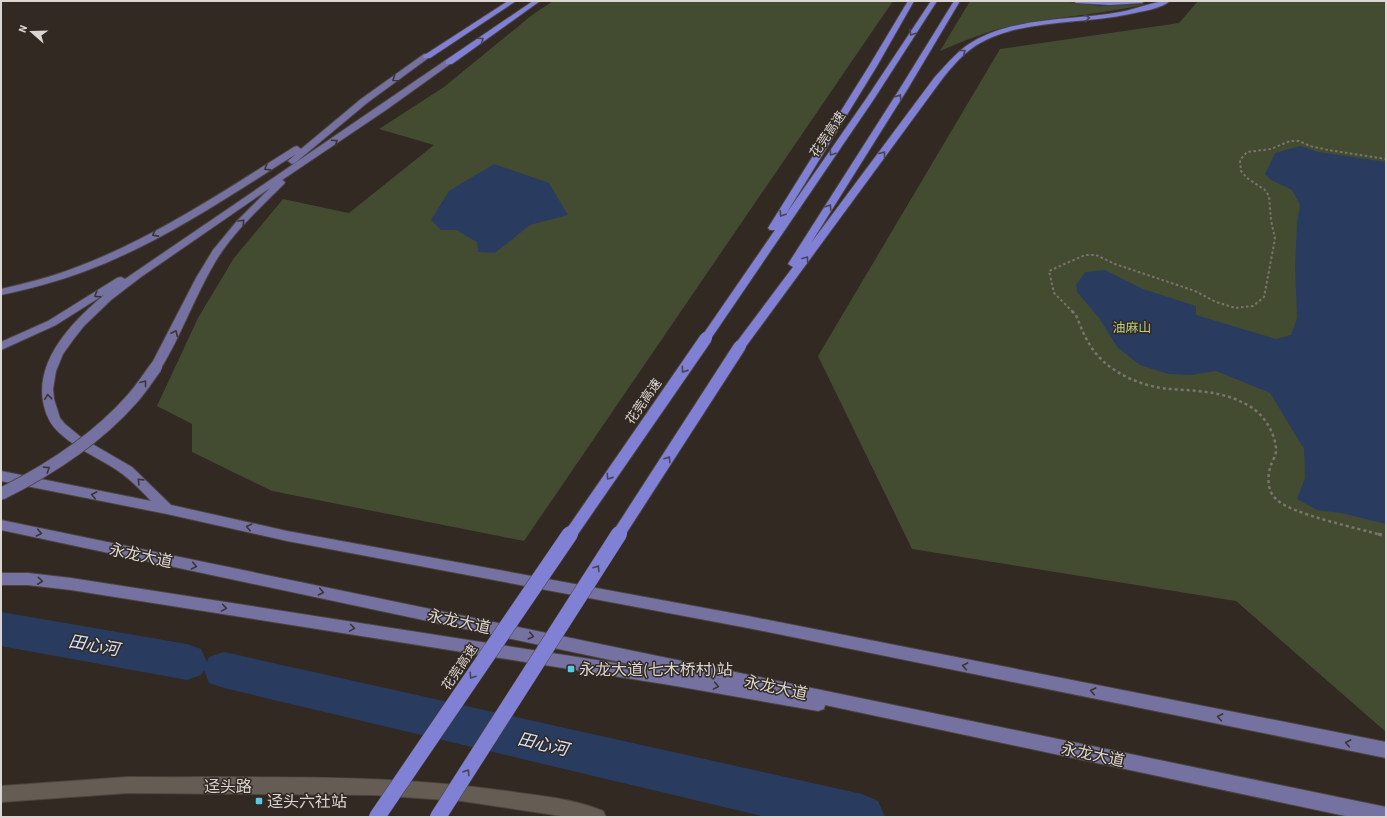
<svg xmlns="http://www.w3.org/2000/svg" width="1387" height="818" font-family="'Source Sans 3','Noto Sans SC',sans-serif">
	<rect width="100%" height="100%" fill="#312922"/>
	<g fill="#434c31">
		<polygon points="553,1 893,1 524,541 272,491 192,452 192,424 157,406 198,318 234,258 283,199 349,213 434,145 379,129 444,87 532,15"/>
		<path d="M970 1H1062L1100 6 1148 4C1103 14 1057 17 1012 26 987 31 964 41 940 51Z"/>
		<polygon points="1198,1 1386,1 1386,732 1236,601 912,549 818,356 1000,49 1179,23"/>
	</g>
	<g fill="#293c60">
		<polygon points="1300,146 1319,152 1386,162 1386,524 1341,513 1317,510 1297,499 1305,478 1304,449 1270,393 1216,371 1191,375 1168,374 1140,365 1118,348 1099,318 1077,292 1076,285 1085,272 1105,270 1143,289 1196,306 1196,315 1276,339 1291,335 1297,318 1295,266 1297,223 1300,205 1292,190 1271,180 1265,174 1275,153"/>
		<polygon points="494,164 549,183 568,215 530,225 495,253 478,252 477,242 456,230 441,230 431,220 449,191"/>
	</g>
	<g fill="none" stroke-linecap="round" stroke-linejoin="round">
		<polygon fill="#293c60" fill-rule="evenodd" points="1,612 187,644 201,649 207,662 209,657 224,652 862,794 878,801 885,817 766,817 224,688 209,683 204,670 201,675 187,680 1,646"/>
		<g stroke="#4c453f" stroke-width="2">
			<path id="tertiary" d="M128 777C254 778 381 773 506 791 538 796 572 798 603 811L606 817H568L462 801 374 795 128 793 1 802V786Z"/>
		</g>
		<g stroke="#4c453f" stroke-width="2">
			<g id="primary">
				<path d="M424 54H430L431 56 367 103 295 163 292 164 288 161 296 154C228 197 159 244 83 272 56 282 29 289 1 295V289C27 283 52 277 77 267 154 238 224 191 294 147L297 146 301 149 361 99Z"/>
				<path d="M446 60H452L453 62 386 110 282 180 285 182 284 184C259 209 232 233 214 264 194 298 181 336 160 370H152L150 367 196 278 213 250 237 221 270 188 141 277 111 300 84 326 73 340 63 354 56 371 53 389 54 399 60 418 65 424 82 438 132 467 171 505 287 531 748 616 1386 742V758L748 628 287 541 167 514 1 481V471L151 501C139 488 127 476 112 467 96 457 78 449 63 436 53 428 47 419 44 406 33 361 73 321 105 294L56 325 1 350V342L48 321 117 278 121 277 125 279Z"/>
				<polygon points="1,520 1386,807 1386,817 1350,817 825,705 824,709 818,711 670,685 71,590 28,585 1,585 1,573 28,573 71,578 648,668 1,530"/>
			</g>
		</g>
		<g stroke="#4c453f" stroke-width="2">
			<g id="motorway">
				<polygon points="508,1 516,1 430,58 424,58 423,56"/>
				<polygon points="533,1 540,1 452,64 446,64 446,60"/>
				<polygon points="908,1 914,1 877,66 786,214 866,99 931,1 937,1 874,99 710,340 702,340 700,338 702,336 775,230 770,230 768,228 869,66"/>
				<path d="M954 1H960L907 90 811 243 934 78C944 67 954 55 966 46 1008 16 1072 21 1120 12 1137 9 1153 1 1170 1 1161 9 1142 11 1130 14 1080 25 1014 18 971 49 959 58 949 70 940 82L744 349H736L734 346 736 343 793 267 788 264 899 90Z"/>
				<polygon points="1073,1 1145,1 1142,3 1110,5 1076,3"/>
			</g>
		</g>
		<polyline stroke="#7b746f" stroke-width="2" stroke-dasharray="2.5 2.5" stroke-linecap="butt" points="1073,312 1054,293 1049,271 1085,255 1096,255 1115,264 1195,291 1216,302 1235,308 1253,306 1264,297 1275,239 1271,220 1269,196 1265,190 1247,178 1241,171 1240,160 1247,152 1271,149 1290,141 1299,141 1310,146 1328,150 1386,159"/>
		<path stroke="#7b746f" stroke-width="2.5" stroke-dasharray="3 3" stroke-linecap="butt" d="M1072 311 1076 315C1080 325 1084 336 1090 345 1105 371 1141 387 1170 389 1197 391 1225 391 1249 406 1264 414 1276 434 1276 451 1276 456 1272 461 1271 465 1267 476 1267 491 1276 499 1290 514 1358 528 1381 535"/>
		<polyline stroke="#7b746f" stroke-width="3" stroke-dasharray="4 4" stroke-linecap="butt" points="1378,534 1386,536"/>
		<use href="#tertiary" fill="#655c54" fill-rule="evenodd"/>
		<use href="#primary" fill="#7572a1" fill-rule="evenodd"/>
		<use href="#motorway" fill="#8080d5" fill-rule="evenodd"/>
		<g stroke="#4c453f" stroke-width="14" stroke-linecap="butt">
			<path id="primary-bridge" d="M1 494C49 470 96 440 132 399 141 389 148 378 156 367"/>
		</g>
		<g stroke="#4c453f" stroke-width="14" stroke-linecap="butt">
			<g id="motorway-bridge-far1">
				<polyline points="570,535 706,338"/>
				<polyline points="618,535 740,346"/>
			</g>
		</g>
		<g stroke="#4c453f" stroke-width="17" stroke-linecap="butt">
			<g id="motorway-bridge">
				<polyline points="377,817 570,534"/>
				<polyline points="438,817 619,534"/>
			</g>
		</g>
		<use href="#primary-bridge" stroke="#7572a1" stroke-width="12"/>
		<use href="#motorway-bridge-far1" stroke="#8080d5" stroke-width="12"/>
		<use href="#motorway-bridge" stroke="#8080d5" stroke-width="16"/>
	</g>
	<defs><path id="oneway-chevron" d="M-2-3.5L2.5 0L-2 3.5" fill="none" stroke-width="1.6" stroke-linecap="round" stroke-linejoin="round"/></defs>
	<g stroke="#494358">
		<use href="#oneway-chevron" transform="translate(1087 18) rotate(-6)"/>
		<use href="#oneway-chevron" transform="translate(912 33) rotate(123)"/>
		<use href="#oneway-chevron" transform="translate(481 40) rotate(-35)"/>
		<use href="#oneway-chevron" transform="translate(963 52) rotate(-39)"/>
		<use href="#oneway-chevron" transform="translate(899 97) rotate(-58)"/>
		<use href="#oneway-chevron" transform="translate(832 153) rotate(124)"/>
		<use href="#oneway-chevron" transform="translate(883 154) rotate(-53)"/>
		<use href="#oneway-chevron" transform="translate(829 207) rotate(-58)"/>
		<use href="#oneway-chevron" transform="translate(782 214) rotate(122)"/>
		<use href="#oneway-chevron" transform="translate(806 259) rotate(-53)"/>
		<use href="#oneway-chevron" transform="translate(684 370) rotate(125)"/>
		<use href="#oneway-chevron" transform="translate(668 459) rotate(-57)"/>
		<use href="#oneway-chevron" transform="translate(609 477) rotate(125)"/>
		<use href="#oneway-chevron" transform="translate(597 568) rotate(-57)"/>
		<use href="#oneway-chevron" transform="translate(472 676) rotate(124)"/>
		<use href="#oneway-chevron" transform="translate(467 772) rotate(-58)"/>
	</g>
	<g stroke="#3b3435">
		<use href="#oneway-chevron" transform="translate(395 79) rotate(145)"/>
		<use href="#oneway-chevron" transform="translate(335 142) rotate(-34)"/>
		<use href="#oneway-chevron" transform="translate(267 168) rotate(148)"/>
		<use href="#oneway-chevron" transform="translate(242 222) rotate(-47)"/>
		<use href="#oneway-chevron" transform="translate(155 234) rotate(152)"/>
		<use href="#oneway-chevron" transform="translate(97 295) rotate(147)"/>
		<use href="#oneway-chevron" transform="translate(175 333) rotate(-64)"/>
		<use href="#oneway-chevron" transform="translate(144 383) rotate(-53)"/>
		<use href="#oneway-chevron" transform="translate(48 397) rotate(-96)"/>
		<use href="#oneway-chevron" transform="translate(47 469) rotate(-33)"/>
		<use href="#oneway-chevron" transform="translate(140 481) rotate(-136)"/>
		<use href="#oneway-chevron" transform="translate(94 495) rotate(-169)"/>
		<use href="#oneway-chevron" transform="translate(249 527) rotate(-167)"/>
		<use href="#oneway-chevron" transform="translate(39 533) rotate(12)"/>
		<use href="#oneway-chevron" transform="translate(194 566) rotate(12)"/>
		<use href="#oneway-chevron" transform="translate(40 581) rotate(6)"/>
		<use href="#oneway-chevron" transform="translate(321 592) rotate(12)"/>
		<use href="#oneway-chevron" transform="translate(224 608) rotate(9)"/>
		<use href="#oneway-chevron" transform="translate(352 628) rotate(9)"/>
		<use href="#oneway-chevron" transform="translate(531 636) rotate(12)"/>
		<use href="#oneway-chevron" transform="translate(965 666) rotate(-169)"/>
		<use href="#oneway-chevron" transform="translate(716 686) rotate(10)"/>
		<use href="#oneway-chevron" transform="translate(1093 691) rotate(-169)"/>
		<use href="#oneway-chevron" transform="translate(1220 717) rotate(-169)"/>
		<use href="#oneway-chevron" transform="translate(1348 743) rotate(-169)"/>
	</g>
	<g fill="#58c9e3" stroke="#312922" stroke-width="1.5">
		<rect x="567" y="665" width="8" height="8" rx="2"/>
		<rect x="255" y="797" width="8" height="8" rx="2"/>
	</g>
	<g text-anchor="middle" stroke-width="3" stroke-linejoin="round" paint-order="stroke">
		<g font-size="13" fill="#dcd6d2" stroke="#312922">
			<text transform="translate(827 134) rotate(-56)" y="5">花莞高速</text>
			<text transform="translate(643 401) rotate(-55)" y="5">花莞高速</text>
			<text transform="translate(459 667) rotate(-56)" y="5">花莞高速</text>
		</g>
		<g font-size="13" fill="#b7ce87" stroke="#312922">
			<text x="1132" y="332">油麻山</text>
		</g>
		<g font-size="16" fill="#dcd6d2" stroke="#312922">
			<text transform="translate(141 555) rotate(12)" y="6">永龙大道</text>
			<text transform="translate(459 621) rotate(12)" y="6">永龙大道</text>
			<text transform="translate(776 687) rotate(12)" y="6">永龙大道</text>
			<text transform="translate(1093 754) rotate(12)" y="6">永龙大道</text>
			<text x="228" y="792">迳头路</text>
		</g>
		<g font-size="16" fill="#dcd6d2" stroke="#312922" text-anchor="start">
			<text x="579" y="675">永龙大道(七木桥村)站</text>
			<text x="267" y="807">迳头六社站</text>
		</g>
		<g font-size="17" font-style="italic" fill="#d3e2fc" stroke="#312922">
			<text transform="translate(94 645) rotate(10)" y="6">田心河</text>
			<text transform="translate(543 744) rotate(13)" y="6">田心河</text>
		</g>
	</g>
	<rect width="1387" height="818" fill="none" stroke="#dcd6d2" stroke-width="4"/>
	<g transform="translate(32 32) rotate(290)" stroke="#312922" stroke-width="3" paint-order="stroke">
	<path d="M0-3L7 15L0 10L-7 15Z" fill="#dcd6d2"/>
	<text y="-6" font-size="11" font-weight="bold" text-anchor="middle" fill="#dcd6d2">N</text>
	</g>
</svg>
